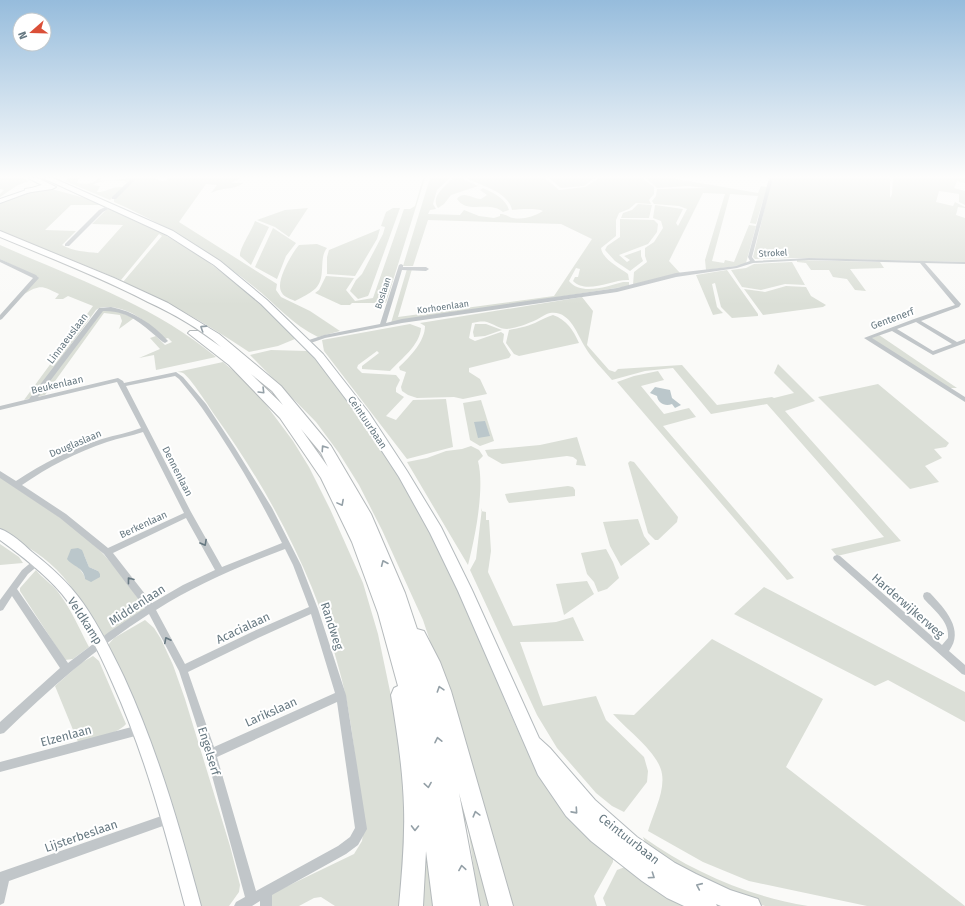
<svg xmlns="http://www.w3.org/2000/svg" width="965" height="906" font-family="'Fira Sans',sans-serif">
	<rect width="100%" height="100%" fill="#fafaf8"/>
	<g fill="#dbdfd7" fill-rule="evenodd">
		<polygon points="0,178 23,178 29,181 18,185 0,197 0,194 4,190 0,189"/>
		<path d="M69 178H79L77 183C85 184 93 185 98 178H102L100 181 133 178 123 184 126 181C116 181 101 179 93 185L100 186 97 192C107 192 112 186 123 187L110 200 65 181Z"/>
		<path d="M136 178 159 179 158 181H166L168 178H241L231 183H243C235 190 221 187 211 193L217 185 206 184 179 222 277 284 276 290 281 297 310 311 340 331 318 337C292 325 275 303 253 286 210 252 164 224 114 202V199Z"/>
		<polygon points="423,178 425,178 386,303 352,303 350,305 341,305 315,293 319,290 326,276 354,278 346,290 355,301 373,298 404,209 410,209 415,206"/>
		<path d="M430 178H450L437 190 433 204 436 209 430 210 428 214 460 215 464 210 479 216 494 218 500 216V214C506 214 508 217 513 218 523 220 533 217 543 211 538 208 519 209 512 210 508 191 481 186 466 178H545L559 190 585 187 599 178H642L654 187V194L649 200 651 204 636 203 629 209 619 213 616 220V236L601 248C603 260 619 267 628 274L629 280C612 279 587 295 573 281L575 277H578L580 269 576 268 569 281C581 296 608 286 623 282H629V286L391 323 407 269H412L398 317 554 296 592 239 561 224 428 220 413 266H403Z"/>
		<path d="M453 178H461L478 186 451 195 444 204 438 208C430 196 446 186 453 178Z"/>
		<polygon points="549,178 595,178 584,186 561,188"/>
		<polygon points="646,178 671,178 758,193 761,186 767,187 756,224 750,223 758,196 730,194 712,261 724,263 725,260 734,262 749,225 756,226 746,263 743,265 706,270 705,260 725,194 703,193 669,261 680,273 633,285 634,272 647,262 645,256 645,248 654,242 663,228 661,221 653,218 655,205 683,209 676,223 678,226 687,209 679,206 654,204 652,201 656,196 657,189 706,188 688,186 657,188"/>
		<polygon points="772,178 890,178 890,198 892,194 893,178 965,178 965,183 957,181 954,188 965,191 965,205 959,202 959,194 939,191 936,202 953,206 955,202 965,207 965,208 958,207 956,215 965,218 965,262 795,258 755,259 753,257"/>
		<path d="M48 188 92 200 102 205H71L45 230 76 231 62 245C73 251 86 252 98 253L123 225 92 224 107 209H110L148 225 199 255 246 291 284 325 295 339 278 346 249 352C207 324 169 302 123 282L162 236 159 234 121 280 0 231V202L33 191Z"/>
		<path d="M483 188C494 193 506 199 509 210L503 212C488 200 468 215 457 199 463 190 473 199 481 199L487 195 480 190Z"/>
		<polygon points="638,204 652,205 649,218 621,218 623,213 632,210"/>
		<polygon points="308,208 289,237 275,227 257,220 285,210"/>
		<polygon points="393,208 400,208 369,294 368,296 358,299 350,291 356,280 362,274 383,234 385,227 381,226 386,212"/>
		<polygon points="620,219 654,220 658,224 657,232 648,244 619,255 627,262 630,260 624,256 641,250 641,256 643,261 630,271 615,261 605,250 607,246 620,237"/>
		<path d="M255 221 269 227 251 265 240 256C239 249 252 230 255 221Z"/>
		<polygon points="273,228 296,243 286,256 277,279 255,267"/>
		<polygon points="380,229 377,239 355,276 327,274 327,257 329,250"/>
		<path d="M317 244 327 248C318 259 327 278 315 289 309 294 302 297 295 301 291 299 284 297 282 293 274 283 292 253 299 245Z"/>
		<path d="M0 245C74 278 154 305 216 357L156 370 154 355 139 358 160 349 150 338 156 336 165 345 172 342 168 338 164 339C148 323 132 308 108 307 103 307 100 307 96 310L32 398 24 400 93 306 68 296 63 299H55L59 294C42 286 41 284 24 294L38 277 0 259Z"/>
		<polygon points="797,260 880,262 884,268 850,269 866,291 855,290 847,279 833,277 829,270 811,270 806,263 797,262"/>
		<polygon points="792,262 805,285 785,284 761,290 742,287 731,270 746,268 754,264"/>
		<polygon points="727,270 758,314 758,316 732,318 721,307 715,283 712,284 717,307 723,313 713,315 696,275"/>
		<polygon points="786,286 806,287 811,296 826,305 823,307 763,315 744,289 765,292"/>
		<path d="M582 297 593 311 587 345 609 370 615 372 618 369 682 365 717 405 772 397 774 398 794 393 774 373 778 364 815 401 785 411 901 541 837 556 831 549 884 537 767 404 711 414 673 368 645 371 612 380C603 369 592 359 585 347 577 334 570 310 550 313 545 314 540 318 536 320 527 324 517 328 507 329 499 329 494 324 487 322 482 321 477 322 472 323L469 338 475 341 501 332 504 334 503 342 511 355 509 358 469 368V372L480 379 487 394 463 399 454 397 417 398 408 395 402 391 401 387 406 372 400 370 399 367C410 357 425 341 425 326L420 323Z"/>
		<polygon points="100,310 114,310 134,318 119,329 122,321 120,315 104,313 45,395 36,397"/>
		<path d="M553 315C567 320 573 330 579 343L519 356 514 354 506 343 509 330C518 328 526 327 535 323 541 320 546 317 553 315Z"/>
		<path d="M410 324 421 328C420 345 401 359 390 371L362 369V366L379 353 377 351 358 365 357 368 362 373 396 375 400 380 396 388V392L404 397 386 416 396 420 413 400 446 399 453 447 407 459 324 351 322 340Z"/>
		<polygon points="475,324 486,324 502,330 485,336 474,337 473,332"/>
		<polygon points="879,335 957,388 946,388 871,338"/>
		<path d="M271 350 308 351C373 424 428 517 467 606 492 661 508 720 540 772 547 782 556 790 564 799 580 817 597 835 613 853V862L594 896 597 906H508L453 710 423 620 382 530 359 485 339 453 316 422 250 355Z"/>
		<path d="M223 362 244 380 264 402 293 441 309 467 330 509 363 583 378 634 391 696 404 783 405 847 400 906H335L321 897 314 898 299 906H272L271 894 354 854 362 841 363 834C357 779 354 722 339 669 316 579 270 492 216 417 210 408 190 377 183 373 181 372 179 372 177 372Z"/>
		<polygon points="658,371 664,380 641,386 664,414 689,408 696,417 663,426 794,578 787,580 617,382 634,376"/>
		<polygon points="878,384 949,443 946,447 934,449 942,458 925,466 939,482 910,489 818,397"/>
		<polygon points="481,400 494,441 480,446 470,440 463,403"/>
		<polygon points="577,437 586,466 576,465 577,460 573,457 567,456 502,464 488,456 485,450 540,445"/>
		<path d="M471 446 479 450 483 456 478 461C485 488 475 538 468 565L407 462 427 458 446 451 462 449Z"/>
		<polygon points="630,461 634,462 678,517 677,522 658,540 655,540 648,533 628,463"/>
		<path d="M0 477C30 498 63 517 91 542 112 561 129 585 145 609L106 636 101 635C87 612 75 588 56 569 40 553 19 542 0 530ZM84 555 89 567 98 571 85 579 84 575 79 568Z"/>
		<polygon points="568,486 573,487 575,490 575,496 509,503 507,500 505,494"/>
		<polygon points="482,508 481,511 486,512 486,520 489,520 491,551 488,572 513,626 556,622 573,617 584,641 520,642 543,706 596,696 606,720 644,757 648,771 647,782 624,812 612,806 596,793 557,748 537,715 470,570 476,559"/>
		<polygon points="638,519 644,536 650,544 621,566 610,546 603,522"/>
		<polygon points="0,544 19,557 23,563 0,565"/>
		<polygon points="606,549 613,562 619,578 607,589 598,592 594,582 587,574 581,553"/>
		<path d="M36 570C42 578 52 584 58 592 71 609 79 628 89 647L73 659 65 660 20 591V588Z"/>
		<polygon points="587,581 594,594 564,615 556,584"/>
		<polygon points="764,587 965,692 965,722 888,680 875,686 734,614"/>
		<polygon points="145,620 154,628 161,639 173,665 185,699 230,846 240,885 239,892 229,906 201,906 165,783 147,731 108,645 114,638"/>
		<path d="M712 639 823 699 786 767 965 906H867L749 881 703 862 648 831C653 814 665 792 662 774 659 753 627 730 613 714L634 715Z"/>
		<path d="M93 656 99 661 126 724C115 736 93 738 78 742L55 686 81 663Z"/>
		<polygon points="420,803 433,906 414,906"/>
		<polygon points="466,813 497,906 479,906"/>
		<path d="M643 837C692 872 748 896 808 906 794 906 778 906 765 906 722 897 685 870 647 847Z"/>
		<polygon points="625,867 696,906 606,906 603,898 617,870"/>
	</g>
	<g fill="#bbc7cb">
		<path d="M655 387 670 390 672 398 681 405 675 408 672 404C665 407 658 403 657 396L650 393Z"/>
		<polygon points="485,421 490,436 478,438 474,422"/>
		<path d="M78 548 82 550 89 567 98 571 100 574V577L91 582 85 579C84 567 73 567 67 559L71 549Z"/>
	</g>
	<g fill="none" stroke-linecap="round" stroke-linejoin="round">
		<g stroke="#b4babe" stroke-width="2">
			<g id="secondary">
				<polygon points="44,184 49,185 0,203 0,199"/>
				<path d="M0 529C12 533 23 544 32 552 51 567 69 583 83 603 99 626 112 652 124 677 158 751 180 828 201 906H185C165 830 145 755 113 684 99 652 84 621 62 594 44 573 22 556 0 540Z"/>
			</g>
		</g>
		<g stroke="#b5bbbe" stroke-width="2">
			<g id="primary">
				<polygon points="28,178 38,178 56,187 52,189 25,193 25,189 44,186"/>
				<polygon points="43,178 53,178 173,231 220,261 267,300 323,354 369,413 407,471 441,527 472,590 539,738 550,748 595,800 637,837 675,863 696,874 730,890 758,899 761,906 721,906 716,904 717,906 684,906 667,898 642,881 591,841 566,816 538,775 458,591 430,533 399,477 361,419 315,358 261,304 214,265 167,235"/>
			</g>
		</g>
		<g stroke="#b5babc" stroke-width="2">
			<path id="highway" d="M0 231 114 278 168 303 219 334 281 386 331 446 371 514 405 593 417 629 424 631 440 662 451 691 513 906H489L459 793 480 906H433L426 851 423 906H399C402 873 405 841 404 808 403 770 397 732 391 695L394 688 398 686 378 613 352 542 321 478 280 418 229 365 188 333 190 331H198L221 347C199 328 174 314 148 302 100 277 50 258 0 237ZM251 374 272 391 283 405ZM301 429 321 453 328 467Z"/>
		</g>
		<g fill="#c1c6c9" fill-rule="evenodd">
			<polygon points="132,178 137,178 116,199 112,199 112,197"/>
			<path d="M769 178H773L752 257 755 261 809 258 965 262V264L925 263 961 304 959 307 921 321 957 342 965 339V343L933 355 892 331 872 338 965 397V402L864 338 914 319 955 305 920 263 809 260 753 263 737 268 676 277 617 292 402 323 325 338 305 345 302 343 303 342 324 335 380 324 399 265 401 264 403 265V267H426L429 269 426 271 402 270 386 323 402 319 617 288 676 273 736 266 750 261 748 257ZM916 322 952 344 933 351 897 329Z"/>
			<polygon points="109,205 113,206 103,212 69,246 65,246 65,244 99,210"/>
			<polygon points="0,259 36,275 39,278 2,319 0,320 0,315 33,278 0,262"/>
			<path d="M111 307C133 311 153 324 168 341L165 343 163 342C144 326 129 310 103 311L38 397 118 378 123 381 124 383 176 372 183 377 206 404 235 448 272 508 301 565 318 609 346 695 367 829 358 845 346 854 272 895V906H260V901L252 906H234L236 902 245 897 206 754 179 671 149 614C96 648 49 689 4 733L0 734V722L60 668 12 596 3 610 0 611V600L22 570 34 560 37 559 40 560 41 562 40 564 28 574 17 589 68 663 109 632 145 608 104 554 60 518 0 478V471L16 481C43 463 71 449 102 439 115 435 128 433 141 428L117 382 0 410V406L29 399 99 308ZM175 376 179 379C187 389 195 398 202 408 232 451 259 497 282 543L222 567 191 512 126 386ZM143 432 184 513 108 548 66 514 22 485C48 467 77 452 107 442 119 438 131 436 143 432ZM186 518 215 570 183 585 152 603 113 553ZM285 549 293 565 309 607 252 632 185 664 156 610C197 584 240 566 285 549ZM311 614 335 693 214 747 188 672 258 638ZM337 702 355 828 350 837 338 846 256 891 217 757Z"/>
			<path d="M837 555 840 556 942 645 948 638C950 622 934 610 924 599L923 596 924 593 927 592 930 593C945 609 965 630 949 651L965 665V675L962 674 834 560 833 558 834 556Z"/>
			<polygon points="139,725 143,726 144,730 143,734 139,735 0,772 0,762"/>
			<polygon points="170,813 174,814 175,818 174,822 9,881 4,903 0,905 0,872"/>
		</g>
		<use href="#secondary" fill="#fff" fill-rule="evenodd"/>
		<use href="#primary" fill="#fff" fill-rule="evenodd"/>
		<use href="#highway" fill="#fff" fill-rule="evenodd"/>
	</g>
	<defs><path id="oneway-chevron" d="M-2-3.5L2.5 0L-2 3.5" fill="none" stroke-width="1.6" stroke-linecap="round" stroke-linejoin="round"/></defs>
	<g stroke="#94a0a7">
		<use href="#oneway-chevron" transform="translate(203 328) rotate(-147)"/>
		<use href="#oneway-chevron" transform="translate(262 391) rotate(45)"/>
		<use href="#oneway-chevron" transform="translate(324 448) rotate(-124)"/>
		<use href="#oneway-chevron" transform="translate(341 503) rotate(62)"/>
		<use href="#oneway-chevron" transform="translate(384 563) rotate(-113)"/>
		<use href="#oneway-chevron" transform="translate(440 689) rotate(-108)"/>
		<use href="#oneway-chevron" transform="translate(438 740) rotate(-102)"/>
		<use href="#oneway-chevron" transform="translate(428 785) rotate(81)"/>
		<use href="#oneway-chevron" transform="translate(575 811) rotate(48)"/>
		<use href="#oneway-chevron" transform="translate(476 814) rotate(-105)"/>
		<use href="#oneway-chevron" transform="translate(415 828) rotate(91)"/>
		<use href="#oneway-chevron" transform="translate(462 868) rotate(-99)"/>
		<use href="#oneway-chevron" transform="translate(652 876) rotate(34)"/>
		<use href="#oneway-chevron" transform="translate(699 886) rotate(-156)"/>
	</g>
	<g stroke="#667881">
		<use href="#oneway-chevron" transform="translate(204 543) rotate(61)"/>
		<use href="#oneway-chevron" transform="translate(130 580) rotate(-128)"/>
		<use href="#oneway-chevron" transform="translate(167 640) rotate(-117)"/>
	</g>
	<linearGradient id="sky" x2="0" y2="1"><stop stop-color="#96bcdc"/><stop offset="0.58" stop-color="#fdfdfc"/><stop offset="1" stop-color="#fdfdfc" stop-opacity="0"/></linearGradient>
	<rect width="965" height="305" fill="url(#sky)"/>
	<g text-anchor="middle" stroke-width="4" stroke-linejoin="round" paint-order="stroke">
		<g font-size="9" fill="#667881" stroke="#fff">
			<text transform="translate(773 253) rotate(-3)" y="3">Strokel</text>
			<text transform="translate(383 293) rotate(-72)" y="3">Boslaan</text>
			<text transform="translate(443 307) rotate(-8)" y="3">Korhoenlaan</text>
		</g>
		<g font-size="10" fill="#667881" stroke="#fff">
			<text transform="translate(892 318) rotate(-20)" y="4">Gentenerf</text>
			<text transform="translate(67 338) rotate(-53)" y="4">Linnaeuslaan</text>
			<text transform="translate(57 384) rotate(-13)" y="4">Beukenlaan</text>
			<text transform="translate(368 422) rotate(56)" y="4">Ceintuurbaan</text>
			<text transform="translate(75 443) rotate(-23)" y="4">Douglaslaan</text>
			<text transform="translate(178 471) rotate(63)" y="4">Dennenlaan</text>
			<text transform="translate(143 524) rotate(-25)" y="4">Berkenlaan</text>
		</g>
		<g font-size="12" fill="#667881" stroke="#fff">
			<text transform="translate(137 605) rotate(-33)" y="4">Middenlaan</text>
			<text transform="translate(908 606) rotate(41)" y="4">Harderwijkerweg</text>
			<text transform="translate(85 621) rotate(57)" y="4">Veldkamp</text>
			<text transform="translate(332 626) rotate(72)" y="4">Randweg</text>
			<text transform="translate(243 628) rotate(-25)" y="4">Acacialaan</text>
			<text transform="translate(271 712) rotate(-24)" y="4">Larikslaan</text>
			<text transform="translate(66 736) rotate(-15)" y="4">Elzenlaan</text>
			<text transform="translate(209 751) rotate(73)" y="4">Engelserf</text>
			<text transform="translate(81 836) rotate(-19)" y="4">Lijsterbeslaan</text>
			<text transform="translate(629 839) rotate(38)" y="4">Ceintuurbaan</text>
		</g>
	</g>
	<g transform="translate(32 32) rotate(250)"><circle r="19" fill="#ffffff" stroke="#c2c9cd"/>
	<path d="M0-3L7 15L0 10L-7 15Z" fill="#da4f38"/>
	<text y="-6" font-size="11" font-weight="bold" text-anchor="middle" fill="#667881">N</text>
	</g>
</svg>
